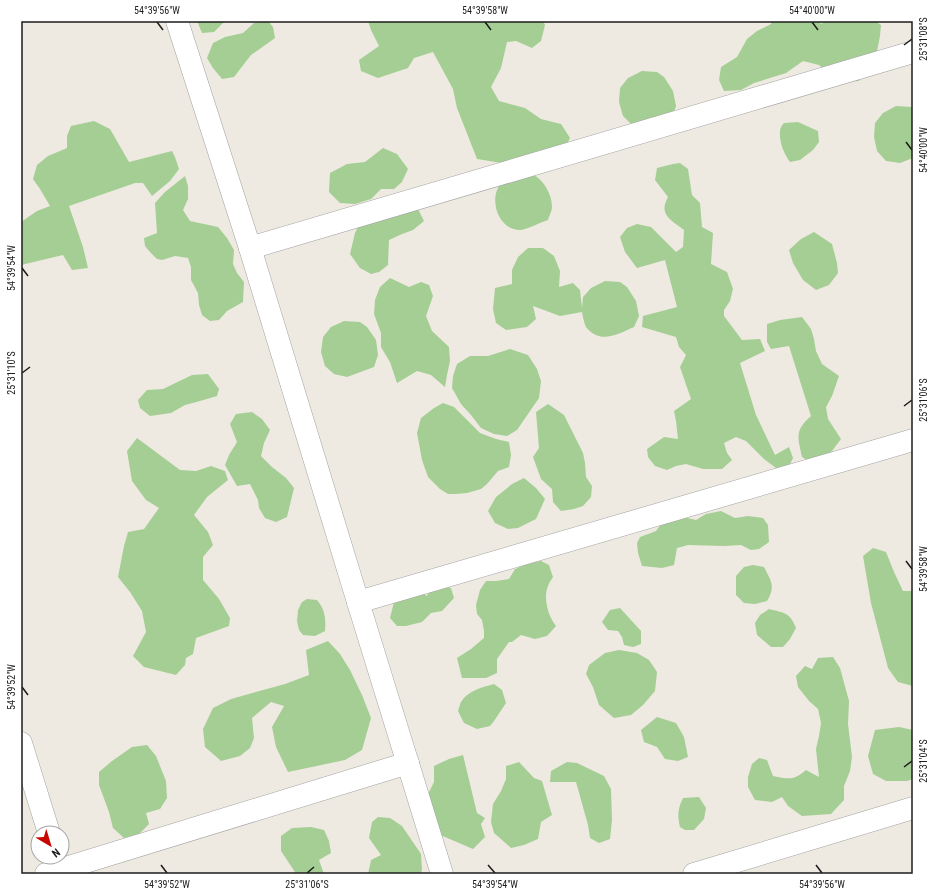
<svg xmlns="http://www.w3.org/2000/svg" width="934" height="895" font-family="'Roboto Condensed',sans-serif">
	<rect width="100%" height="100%" fill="#eeeae1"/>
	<g fill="#a4ce94">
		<polygon points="197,21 225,21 214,32 202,33"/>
		<polygon points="266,21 268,21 273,27 275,38 251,55 234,77 222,79 213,68 207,58 213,43 225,37 243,33 254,23"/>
		<polygon points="368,21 543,21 545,25 541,41 532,48 516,41 507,42 501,68 491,87 499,101 525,108 541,119 561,124 570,138 566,146 502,163 477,159 457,108 453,89 433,52 414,58 408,68 378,78 361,71 359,60 379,46 371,30"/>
		<polygon points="772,21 819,21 821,24 826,21 875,21 881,25 880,36 877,51 859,81 841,82 819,65 803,61 786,73 754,83 741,90 724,91 719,80 721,67 737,57 747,39 757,31 771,24"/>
		<polygon points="642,71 657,72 664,77 673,91 676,106 672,118 632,125 623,116 619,102 620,88 628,78"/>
		<polygon points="896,106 912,107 913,108 913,158 900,163 886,161 877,151 874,137 875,123 883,113"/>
		<polygon points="94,121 110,129 129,162 172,151 175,157 179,169 170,181 152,196 143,183 135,183 69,206 83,247 88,268 72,270 63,255 21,265 21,222 37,211 50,206 40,189 33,179 37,165 48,156 67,148 67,136 71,126"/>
		<path d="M798 122 818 131 819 142 813 150 800 160 790 162C784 154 779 142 780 131 780 128 782 125 784 123Z"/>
		<polygon points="383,148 397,154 408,169 402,182 394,189 381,189 371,199 355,204 340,203 329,192 330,173 347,164 365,162"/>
		<path d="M680 163 688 169 692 195 700 203 702 227 713 233 711 264 727 272 733 289 730 301 724 310V316L742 340 760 339 765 351 740 363 756 415 775 455 789 447 793 458 788 468H776L764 459 746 441 736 437 724 443 727 453 732 460 722 469H703L686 464 676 466 667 470 655 466 648 457 647 449 664 437 678 439 676 421 674 411 691 399 680 367 686 355 679 347 676 337 642 327 643 316 677 307 665 260 637 268 625 252 620 237 627 228 637 224 651 227 676 252 683 247 684 230C671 220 658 215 668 197L655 180 657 168 673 164Z"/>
		<path d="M533 174C544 181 552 194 552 207 552 211 549 216 548 220 541 222 528 229 521 230 497 231 487 196 503 181 507 178 527 175 533 174Z"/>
		<polygon points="185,176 188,186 188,199 183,210 190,221 218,227 227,238 234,250 233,264 237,273 244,282 243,302 227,311 219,320 210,321 202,315 199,305 198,293 191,280 191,267 188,258 175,256 162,260 157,259 150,252 145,246 144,238 157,233 155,203 165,192"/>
		<polygon points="418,209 424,221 413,230 402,234 389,240 388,265 379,272 371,274 360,268 350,254 355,233 359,225"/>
		<polygon points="814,232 832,244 837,263 838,273 829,285 816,290 803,280 793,263 789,250 801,239"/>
		<path d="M528 248H543L554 256 560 271 559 287 573 283 580 290 582 308 583 297 591 288 605 281 620 282 627 287 636 301 639 316 634 327C618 334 600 345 586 327 584 323 583 317 582 312L560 316 533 306 536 319 527 327 506 330 496 323 493 309 495 288 512 284V270L518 257Z"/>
		<polygon points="390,278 409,287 421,282 429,285 433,296 426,316 432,331 449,347 450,361 447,375 445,387 431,375 417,371 397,383 390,362 381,347 381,333 374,314 375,300 380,287"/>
		<path d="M802 317 811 329 814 339 816 351 822 364 839 376 832 396 826 407 828 419 841 439 832 451 823 458 812 463 802 457C798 437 794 431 811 416L789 346 771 349 767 342V324L780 320Z"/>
		<polygon points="344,321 360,322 367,327 376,340 378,355 374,367 347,377 334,374 325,366 321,352 323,337 331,327"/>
		<polygon points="510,349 528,355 537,369 541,381 539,398 517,430 507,436 494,434 481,428 471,415 461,404 452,388 453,376 457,364 470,356 488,356"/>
		<polygon points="208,374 219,389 217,396 200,401 185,405 171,413 150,416 140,408 138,400 147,390 163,389 192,375"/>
		<polygon points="443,403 454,407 480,433 496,439 509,442 511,455 509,467 498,471 487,484 481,489 467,493 455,494 448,494 440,489 428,477 422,460 417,433 421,418 434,408"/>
		<polygon points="548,404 564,415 583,453 585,463 586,477 592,486 591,497 583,506 574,509 561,511 553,502 552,489 541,479 533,457 539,448 536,412"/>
		<polygon points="252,412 262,419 270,430 264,443 261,456 272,467 286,478 294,488 287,517 276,522 265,518 259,508 258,500 250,484 237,486 225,465 229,455 237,442 230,424 236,414"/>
		<polygon points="137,438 180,470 196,471 211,466 225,471 228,480 207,497 194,515 208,532 213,545 203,557 203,580 219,599 230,618 229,626 196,638 193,654 186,658 185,665 176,675 144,667 133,656 146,632 142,611 130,592 118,577 124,546 128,532 144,529 159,508 146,500 132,481 127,451"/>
		<polygon points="524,478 536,488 545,499 536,519 518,528 508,529 495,523 488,511 496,497 512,484"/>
		<polygon points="721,511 735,518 748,516 763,518 768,525 769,542 759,549 751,550 741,545 724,546 688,545 677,548 674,565 662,568 642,566 638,553 637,543 640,537 656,531 664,520 679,516 696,520 706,514"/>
		<polygon points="873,548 886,552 894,572 903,591 913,591 913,686 898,682 888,668 871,603 863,556"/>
		<path d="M541 561 549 565 553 577C551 580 549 583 548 586 543 598 548 616 556 626L547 636 535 639 521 635 512 642H509L497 659V673L486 678H462L457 658 471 649 484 638V631L482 620 477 614 476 605 480 590 486 581H496L509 579 515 569 529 563Z"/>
		<path d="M753 565 764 567C771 581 776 586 767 601L755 604 744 603 736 595V576L744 567Z"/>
		<polygon points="441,585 451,588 454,598 442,611 431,613 422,622 406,626 397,626 390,618 394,602 421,592 427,596 431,587"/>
		<path d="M307 599 317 600C325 609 326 619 325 631L315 636 303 635 299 630 297 621 298 610 302 602Z"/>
		<polygon points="620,608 641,631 641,644 633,647 624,645 622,637 618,631 608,630 602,622 610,610"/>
		<path d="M769 609C784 613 790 612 796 628L790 639 783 647H771L757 635 755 623 760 615Z"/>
		<polygon points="328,641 340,654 350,670 362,695 371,718 362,750 345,760 288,772 276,747 272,727 284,706 271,702 252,718 254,738 250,748 240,756 221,761 205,747 203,729 213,708 231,699 285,684 309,675 306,650"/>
		<polygon points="619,650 637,653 649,660 657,672 655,691 643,705 631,715 614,718 599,705 593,687 586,674 589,665 605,653"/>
		<path d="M833 657 840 668 849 701 848 724 852 757 850 771 844 786V800L831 814 802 816 788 806 782 797 772 802 755 800 748 787V777L752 764 759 758 767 760 773 776C789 779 793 781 806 770L819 777 816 749 819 736 821 723 818 709 809 701 798 687 796 676 805 666 812 669 818 658Z"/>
		<path d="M494 684 502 690 506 703 494 721 490 726 477 729 464 723 458 711C459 708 460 704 461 702 467 691 483 687 494 684Z"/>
		<polygon points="657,717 676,723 684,737 688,757 678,761 665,759 657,747 644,742 641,730"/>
		<polygon points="899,727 913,730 913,779 907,781 886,781 873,774 868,756 875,730"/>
		<polygon points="147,745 156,756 166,781 167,798 160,809 146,813 149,824 139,834 124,838 113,828 109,812 99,785 99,772 112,761 132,747"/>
		<polygon points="463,755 477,813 485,818 481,824 485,837 473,849 438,834 427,796 434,782 434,766 449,759"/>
		<polygon points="519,762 534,778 542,781 552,815 541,822 538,839 524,845 511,848 494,833 491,822 493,804 501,791 506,779 506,766"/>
		<polygon points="567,762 577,763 604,776 611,789 612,820 610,839 599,843 590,838 588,825 576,782 550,782 551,771"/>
		<path d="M699 797 706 808 704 819 694 830H685L680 827C677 815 678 808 683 798Z"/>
		<polygon points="378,817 390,818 402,826 421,854 422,869 421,874 368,874 371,860 381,855 369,838 372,822"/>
		<polygon points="311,827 324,830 329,841 331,853 319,860 324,874 294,874 295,872 281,851 281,836 292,828"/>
	</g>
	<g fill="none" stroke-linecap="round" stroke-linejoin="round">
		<g stroke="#a3a3a3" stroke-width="23">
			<g id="minor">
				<polyline points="177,21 250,248 358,602 442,874"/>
				<polyline points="250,248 913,52"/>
				<polyline points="358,602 913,440"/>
				<polyline points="21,743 49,833"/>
				<polyline points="46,874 408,763"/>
				<polyline points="694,874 913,808"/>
			</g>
		</g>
		<use href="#minor" stroke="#fff" stroke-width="22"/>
	</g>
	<path fill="none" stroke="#1c1c1c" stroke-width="1.5" d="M157 22 163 30M485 22 491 30M812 22 818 30M904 45 912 39M906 142 912 150M22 268 28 276M22 373 30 367M904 406 912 400M906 561 912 569M22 687 28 695M904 767 912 761M161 865 167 873M488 865 495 873M816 865 822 873M307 873 314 867"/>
	<rect width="934" height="895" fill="none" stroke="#ffffff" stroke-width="44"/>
	<g transform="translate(50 845) rotate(142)"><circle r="19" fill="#ffffff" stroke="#a4a4a4"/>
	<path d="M0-3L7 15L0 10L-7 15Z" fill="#c80600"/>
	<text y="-6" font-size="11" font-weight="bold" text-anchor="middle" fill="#1c1c1c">N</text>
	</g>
	<rect x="22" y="22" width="890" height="851" fill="none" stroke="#1c1c1c" stroke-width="1.5"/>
	<g font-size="10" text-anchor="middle" fill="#1c1c1c">
		<text x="157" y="14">54°39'56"W</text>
		<text x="485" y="14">54°39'58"W</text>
		<text x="812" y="14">54°40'00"W</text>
		<text transform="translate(923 39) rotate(-90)" y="4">25°31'08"S</text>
		<text transform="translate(923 150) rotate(-90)" y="4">54°40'00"W</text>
		<text transform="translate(11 268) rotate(-90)" y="4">54°39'54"W</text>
		<text transform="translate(11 373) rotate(-90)" y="4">25°31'10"S</text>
		<text transform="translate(923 400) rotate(-90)" y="4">25°31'06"S</text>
		<text transform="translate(923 569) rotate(-90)" y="4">54°39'58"W</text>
		<text transform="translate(11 687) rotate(-90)" y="4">54°39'52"W</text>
		<text transform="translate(923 761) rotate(-90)" y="4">25°31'04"S</text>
		<text x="167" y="888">54°39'52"W</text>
		<text x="307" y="888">25°31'06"S</text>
		<text x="495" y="888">54°39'54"W</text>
		<text x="822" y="888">54°39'56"W</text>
	</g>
</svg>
